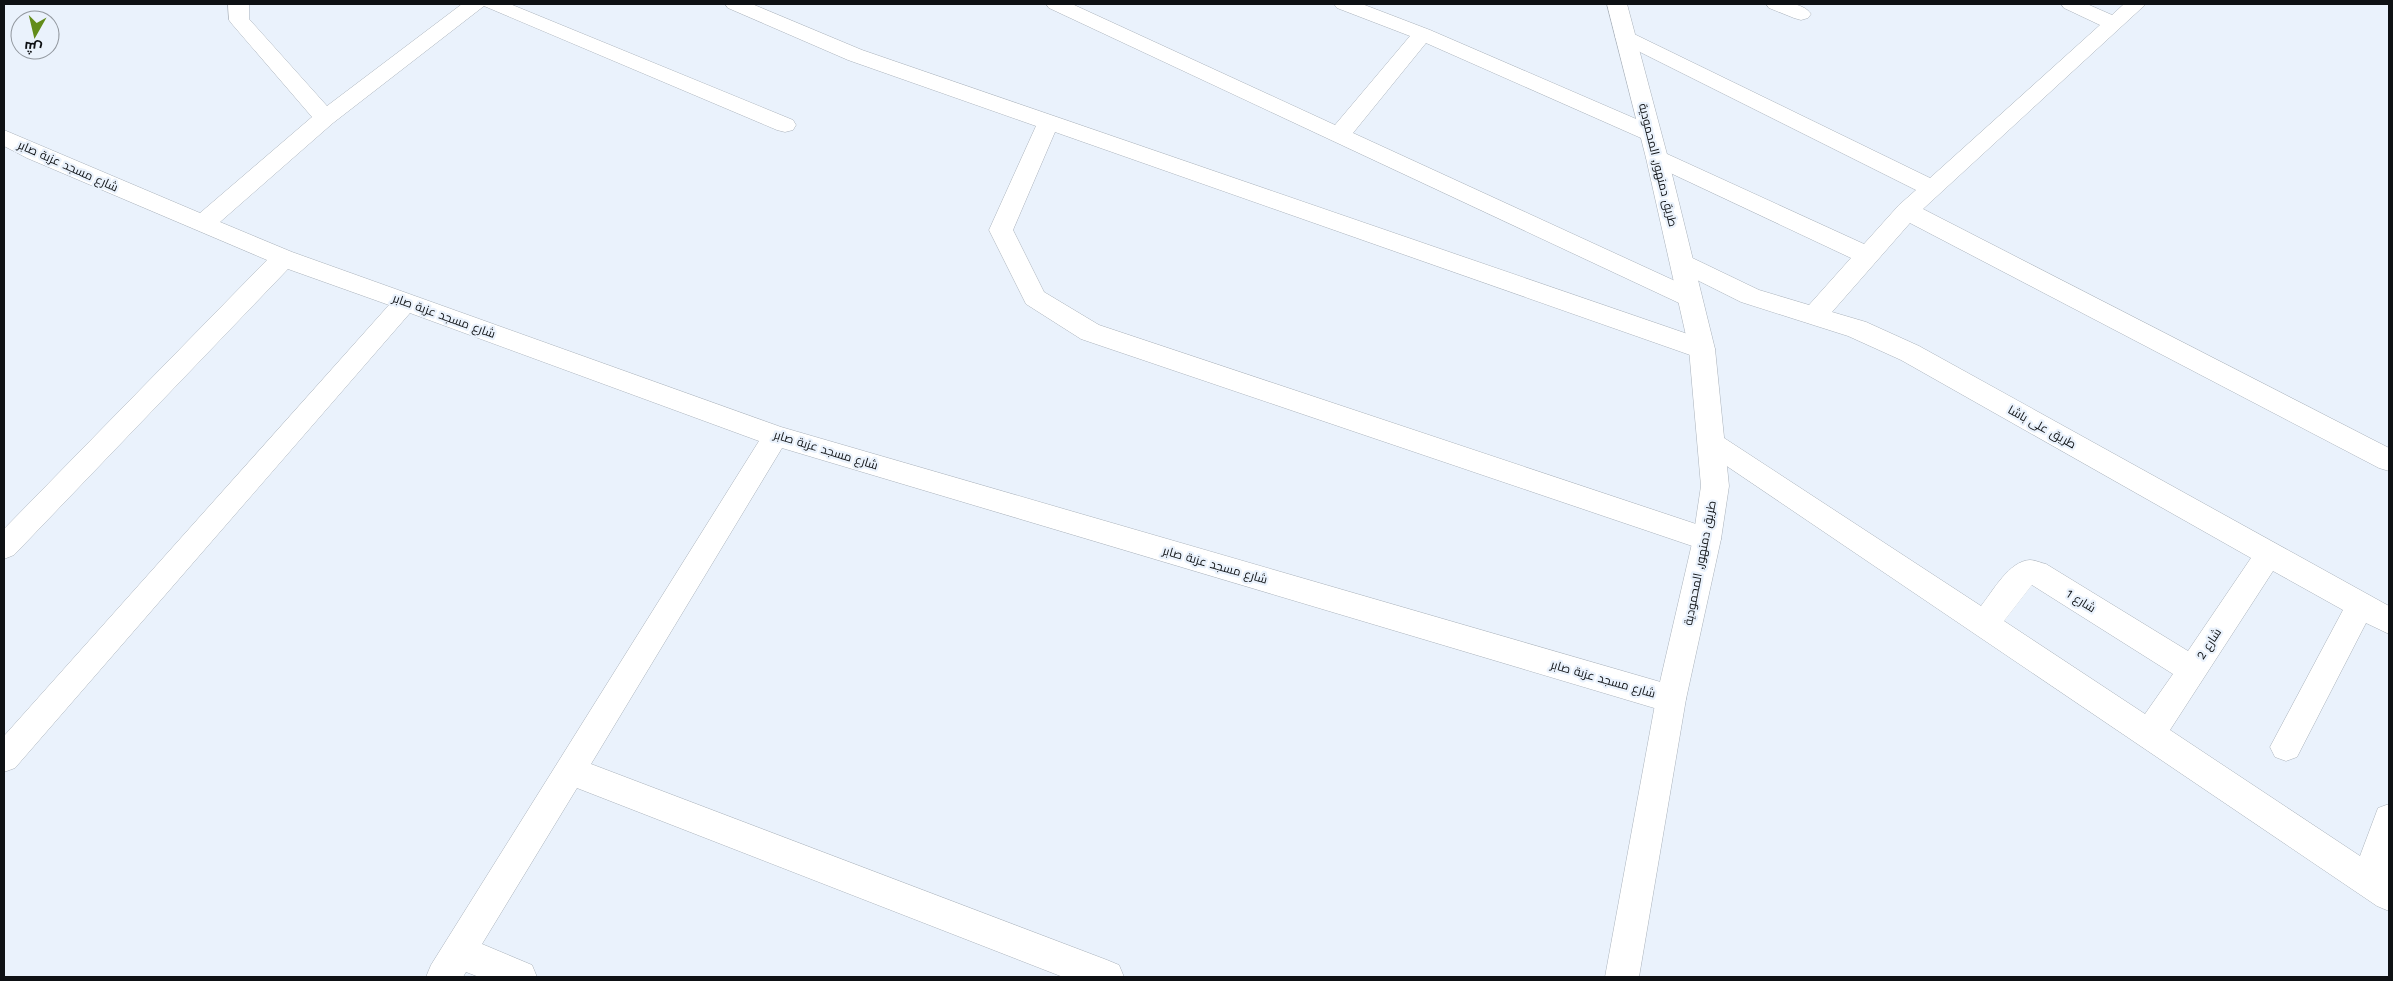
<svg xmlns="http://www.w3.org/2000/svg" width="2393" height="981" font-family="'Work Sans',Cairo,sans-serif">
	<rect width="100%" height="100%" fill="#eaf2fc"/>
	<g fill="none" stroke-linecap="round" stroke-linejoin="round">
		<g stroke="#aab2bb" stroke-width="1">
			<g id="minor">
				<polygon points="228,4 249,4 249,19 327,106 462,4 510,4 793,120 796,125 793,130 785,132 777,130 484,6 333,123 220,222 292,252 781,427 1671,685 1682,689 1686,699 1682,709 1671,713 782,448 591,764 1107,960 1119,965 1124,977 1063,977 577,788 482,944 532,965 537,977 479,977 466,972 463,977 426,977 431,965 759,441 410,313 15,768 4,772 4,736 389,305 288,269 14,555 4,559 4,529 267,260 27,158 4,146 4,130 200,213 312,117 232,24 229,20"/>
				<polygon points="725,4 752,4 862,50 1711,342 1715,349 1711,356 1702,358 1693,356 1055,132 1013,230 1044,292 1099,325 1717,531 1721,539 1717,547 1707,551 1081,339 1026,304 989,230 1036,126 848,60 728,8"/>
				<polygon points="1046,4 1072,4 1335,125 1410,36 1337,8 1334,4 1362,4 1430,30 1657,128 1660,133 1657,138 1649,140 1641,138 1426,43 1353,133 1697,291 1700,297 1697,303 1688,306 1679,303 1049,8"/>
				<path d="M1766 4C1780 3 1802 1 1811 14L1808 18 1801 20 1794 18 1769 8Z"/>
				<path d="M2061 4H2087L2112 15 2124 4H2146L1923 209 2389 448V471L2379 468 1910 223 1832 312 1866 322 1919 346 2389 606V634L2366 623 2297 757 2286 761 2275 757 2270 747 2343 610 2273 571 2170 730 2360 856 2378 808 2389 804V911L2377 906 1703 450 1699 443 1703 436 1712 432 1721 436 1981 606C1993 591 2009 561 2030 560 2035 560 2041 563 2046 564L2188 651 2251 558 1901 360 1848 336 1741 302 1673 268 1670 262 1673 256 1682 253 1759 290 1809 305 1851 258 1649 163 1646 158 1649 153 1657 151 1665 153 1864 244 1899 205 1916 190 1618 41 1615 37 1618 33 1625 31 1632 33 1930 178 2100 25 2064 8ZM2032 585 2173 674 2145 714 2004 621Z"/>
			</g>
		</g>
		<g stroke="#aab2bb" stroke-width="1">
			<polygon id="secondary" points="1607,4 1627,4 1668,158 1715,349 1729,486 1721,539 1686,699 1639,977 1605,977 1656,699 1693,539 1701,486 1689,349 1646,158"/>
		</g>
		<use href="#minor" fill="#fff" fill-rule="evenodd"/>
		<use href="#secondary" fill="#fff" fill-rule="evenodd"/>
	</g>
	<g text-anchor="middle" stroke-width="4.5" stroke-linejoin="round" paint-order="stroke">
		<g font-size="12" fill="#0e1114" stroke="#eaf2fc">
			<text transform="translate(1658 165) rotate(76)" y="4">طريق دمنهور, المحمودية</text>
			<text transform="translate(68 166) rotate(24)" y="4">شارع مسجد عزبة صابر</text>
			<text transform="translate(444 316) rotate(20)" y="4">شارع مسجد عزبة صابر</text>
			<text transform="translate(2042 427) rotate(29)" y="4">طريق على باشا</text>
			<text transform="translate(826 450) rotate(17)" y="4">شارع مسجد عزبة صابر</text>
			<text transform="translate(1700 563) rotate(-79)" y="4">طريق دمنهور, المحمودية</text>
			<text transform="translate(1215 565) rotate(16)" y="4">شارع مسجد عزبة صابر</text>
			<text transform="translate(2081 601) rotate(32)" y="4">شارع 1</text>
			<text transform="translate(2209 644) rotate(-57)" y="4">شارع 2</text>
			<text transform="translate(1603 679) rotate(16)" y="4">شارع مسجد عزبة صابر</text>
		</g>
	</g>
	<rect width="2393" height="981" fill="none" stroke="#0e1114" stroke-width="10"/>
	<g transform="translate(35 35) rotate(188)"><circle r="24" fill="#eaf2fc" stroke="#92989f"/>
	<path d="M0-4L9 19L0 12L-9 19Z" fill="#628c1a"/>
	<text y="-8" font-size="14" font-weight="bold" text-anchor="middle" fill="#0e1114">ش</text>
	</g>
</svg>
